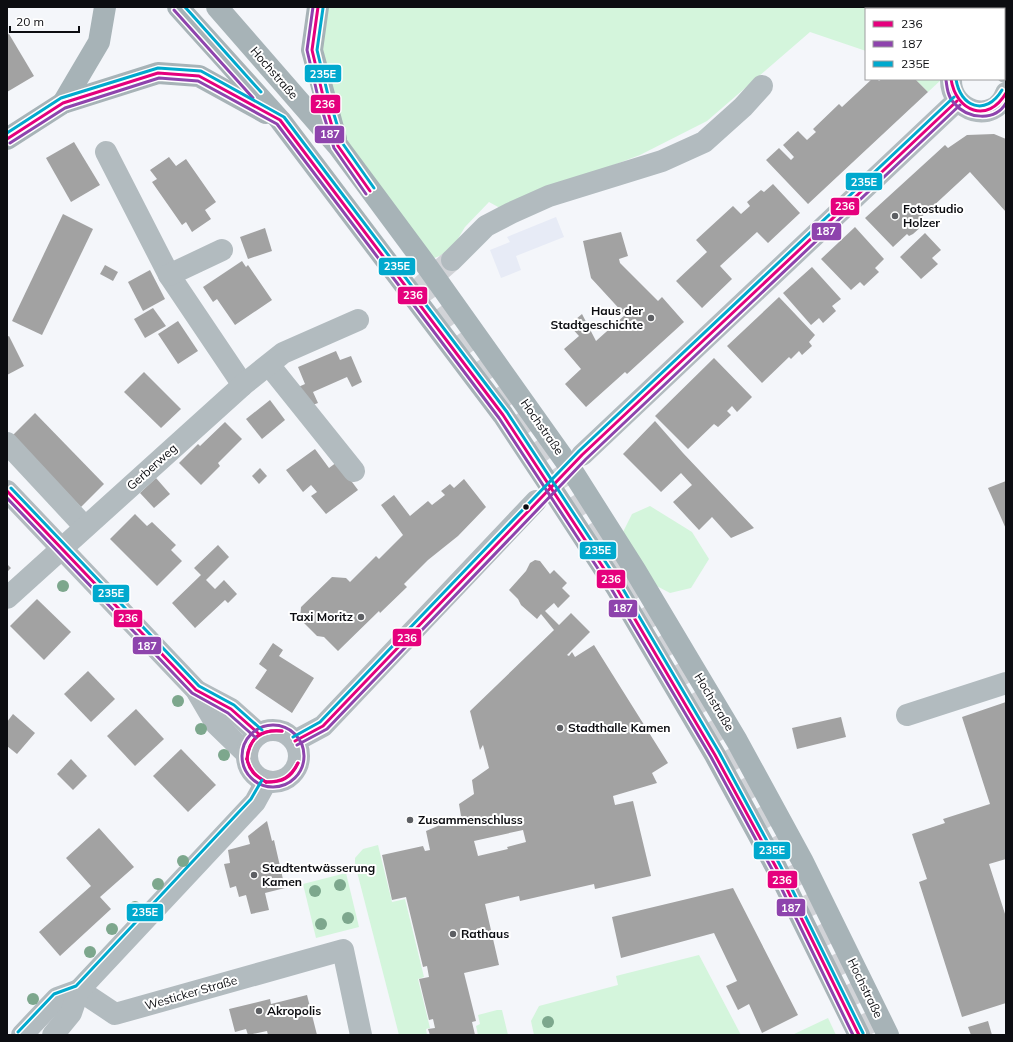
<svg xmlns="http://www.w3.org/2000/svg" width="1013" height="1042" font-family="Mulish,sans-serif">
	<rect width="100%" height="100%" fill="#f4f6fa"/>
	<polygon fill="#e7ebf6" points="556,217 564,237 516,256 521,270 501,278 490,250 510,242 507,237"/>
	<g fill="#d4f5dc">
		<polygon points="318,7 887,7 890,9 866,9 866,51 810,32 707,121 640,155 500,208 489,202 465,227 450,252 424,262 338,146 317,11"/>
		<polygon points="937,7 1006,7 1006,54 1004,53 1004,9 939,9"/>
		<polygon points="915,79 942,79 928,92"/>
		<polygon points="650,506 692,532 709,559 691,588 670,593 651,583 623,532 632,514"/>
		<polygon points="378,845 392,902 405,899 424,977 418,979 430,1028 426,1029 427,1035 399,1035 355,864 355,858 363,849"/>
		<polygon points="346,873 359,927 316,938 303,884"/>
		<polygon points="699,955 741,1035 534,1035 531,1021 539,1006 618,985 616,976"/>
		<polygon points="497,1010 502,1010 508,1035 478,1035 476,1026 480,1024 478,1015"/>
		<polygon points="828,1018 836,1035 792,1035"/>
	</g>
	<g fill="#a2a2a2" fill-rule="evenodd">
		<polygon points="9,34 34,76 7,92 7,35"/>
		<polygon points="872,79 877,79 879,81 882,79 915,79 928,92 808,204 766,160 779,148 791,160 794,157 783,145 798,131 807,140 816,132 813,129 839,104 842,107"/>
		<polygon points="994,134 1006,139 1006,212 970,172 917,221 922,226 913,234 909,236 907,234 893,247 865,218 945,145 948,148 967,135"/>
		<polygon points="74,142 100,185 71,202 46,158"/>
		<polygon points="169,157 176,166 186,159 216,202 205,210 211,219 192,232 186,222 182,225 152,182 157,179 150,170"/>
		<polygon points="773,184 800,213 768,243 757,232 720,266 732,279 702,308 676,281 707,252 696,240 733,206 741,214 750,206 747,202 761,190 764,192"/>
		<polygon points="63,214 93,229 42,335 12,321"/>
		<polygon points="855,227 884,259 875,268 879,272 864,286 860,282 851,290 821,259"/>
		<polygon points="265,228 272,251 248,259 240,237"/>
		<polygon points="621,232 628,256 619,259 620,263 658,301 662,297 684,322 627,374 625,372 586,407 565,384 581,369 564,349 579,336 569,325 582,314 596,341 625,315 591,278 583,241"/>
		<polygon points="925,233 941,250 932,258 938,264 921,279 900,257"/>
		<polygon points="242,261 246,267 248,265 272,300 235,325 217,299 213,302 203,287"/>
		<polygon points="105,265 118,272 113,281 100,274"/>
		<polygon points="812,267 841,299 832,306 836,311 823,323 819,318 811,325 783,293"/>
		<polygon points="150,270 165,299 143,311 128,282"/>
		<polygon points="779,297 815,335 809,342 812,346 802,355 799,351 791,359 789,357 762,383 727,346"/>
		<polygon points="153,308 166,326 145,338 134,319"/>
		<polygon points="178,321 198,351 178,364 158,334"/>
		<polygon points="9,336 24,366 7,375 7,337"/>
		<polygon points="336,351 340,360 351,356 362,382 352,387 347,377 313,392 318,403 310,406 296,388 305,384 298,367"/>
		<polygon points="714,358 752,397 737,412 732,406 727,411 731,415 718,427 714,424 688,449 655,416"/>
		<polygon points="144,372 181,409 161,428 124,392"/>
		<polygon points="270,400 285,420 262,439 246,419"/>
		<polygon points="35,413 104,484 81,507 12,436"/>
		<polygon points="655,421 683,453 754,528 731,538 712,517 699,530 673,502 692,485 681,473 661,492 623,454"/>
		<polygon points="225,422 242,439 218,463 220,466 201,485 179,463 198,444 200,446"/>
		<polygon points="315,449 329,468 337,462 358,490 326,514 311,496 317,492 311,485 303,492 286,470"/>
		<polygon points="260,468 267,476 259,484 252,476"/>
		<polygon points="156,478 170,494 154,508 140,493"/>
		<polygon points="464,479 486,507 458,536 428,560 404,584 407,587 380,613 379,611 338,651 324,637 317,636 300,619 301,607 332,577 346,578 350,582 376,556 379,559 403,535 381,505 394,495 410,516 428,501 432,505 445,495 441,491 450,484 454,488"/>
		<polygon points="1006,481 1006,529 988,488"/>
		<polygon points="135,514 147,526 152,522 176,545 171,550 182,561 157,586 110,539"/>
		<polygon points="218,545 229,557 206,580 215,589 224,580 237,594 228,603 225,600 195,628 172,603 201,575 194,568"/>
		<path d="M535 560 540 561 550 574 554 570 567 583 562 588 570 596 558 608 554 603 545 611 559 625 571 613 590 632 567 655 569 656 572 652 575 657 594 645 668 763 652 773 657 783 613 796 615 805 633 801 651 876 595 889 594 884 520 901 519 896 485 904 499 965 464 973 476 1021 472 1022 475 1035H430L428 1029 435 1028 433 1019 429 1020 419 979 429 977 427 966 423 967 406 897 392 900 382 855 423 846 425 851 430 850 426 831 461 816 459 804 474 794 472 780 489 768 483 745 480 750 470 711 554 630 541 614 537 619 521 605 518 599 509 590 526 571 530 563ZM523 830 526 842 507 847 508 849 478 856 474 841Z"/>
		<polygon points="7,564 11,568 7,572"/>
		<polygon points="37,599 71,632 44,660 10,626"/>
		<polygon points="273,643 283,650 279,656 314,678 292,713 255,688 267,670 259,664"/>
		<polygon points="88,671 115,699 91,722 64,694"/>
		<polygon points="1006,702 1006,859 989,864 1006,917 1006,1003 962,1017 919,882 927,879 912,834 945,823 943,819 990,804 962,717"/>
		<polygon points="136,709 164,739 135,766 107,736"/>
		<polygon points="13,714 35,733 17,754 7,746 7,722"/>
		<polygon points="841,717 846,737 797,749 792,728"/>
		<polygon points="181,749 216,785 188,812 153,776"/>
		<polygon points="71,759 87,776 73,790 57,774"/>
		<polygon points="267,821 272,841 274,840 285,888 265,893 269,910 251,914 246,895 239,897 236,886 230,888 224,864 230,863 228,850 250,844 248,836"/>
		<polygon points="99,828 134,867 100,897 111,909 60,956 39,932 91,886 66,858"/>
		<polygon points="733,888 798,1015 762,1033 749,1004 738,1010 726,986 737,981 714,933 621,958 612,917"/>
		<polygon points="307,995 317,1035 268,1035 267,1031 248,1035 246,1029 235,1032 229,1009 270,999 271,1004"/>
		<polygon points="988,1021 992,1035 971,1035 968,1027"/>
	</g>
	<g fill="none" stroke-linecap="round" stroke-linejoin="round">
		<polyline stroke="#d1d3d7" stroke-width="22" stroke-dasharray="22 11" stroke-linecap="butt" points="452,260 423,285 560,476 652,624 717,732 785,856 873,1035"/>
		<g stroke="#b2bbbf" stroke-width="22">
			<polyline points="1004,68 1006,72"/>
			<path d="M951 79C950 112 994 125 1006 93"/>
			<polyline points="106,152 169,275 243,385"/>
			<polyline points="452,260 486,226 511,213 549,196 662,161 704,142 743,107 762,86"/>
			<polyline points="169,275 222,250"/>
			<polyline points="269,365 354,471"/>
			<polyline points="7,443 85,527"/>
			<polyline points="582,455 957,101"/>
			<polyline points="7,491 196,690 216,724 247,754"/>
			<polyline points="7,598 243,385 283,353 358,320"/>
			<polyline points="197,691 231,709 259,734"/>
			<polyline points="907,715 1006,683"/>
			<circle cx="273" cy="756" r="26"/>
			<polyline points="295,741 323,726 536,501"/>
			<polyline points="79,990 115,1014 343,950 361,1035"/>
			<polyline points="22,1035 57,998 79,990"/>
			<polyline points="53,1035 71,1013 79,990 255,802 266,782"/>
		</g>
		<g stroke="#a7b3b7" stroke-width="22">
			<polyline points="178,7 280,120 503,415 550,486 616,587 715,755 777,869 859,1035"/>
			<polyline points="217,7 338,146 424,262 569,466 635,570 737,741 803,862 888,1035"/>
			<polyline points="318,7 312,50 336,139"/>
			<polyline points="887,7 890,9"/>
			<polyline points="925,7 928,9"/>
			<polyline points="63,103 99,42 105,7"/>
			<polyline points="7,139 63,103 158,73 199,76 266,113"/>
		</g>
		<g stroke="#fff" stroke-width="6">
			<g id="bus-1">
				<polyline points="318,7 312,50 323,96 338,146 370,191"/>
				<path d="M951 79C956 112 988 124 1006 93"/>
				<polyline points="7,139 63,103 158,73 199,76 280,120 503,415 616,587 715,755 777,869 859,1035"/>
				<polyline points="7,491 196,690 231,709 259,734"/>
				<polyline points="295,741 323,726 582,455 957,101"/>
				<path d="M247 759C250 771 256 776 266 782"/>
				<path d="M247 759C249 771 255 776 266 782"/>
				<path d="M247 759C248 738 263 729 282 731"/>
				<path d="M247 759C250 737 260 729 282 731"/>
				<path d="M266 782C282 783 291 778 298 763"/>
				<path d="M266 782C282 782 291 777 298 763"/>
			</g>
		</g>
		<g stroke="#fff" stroke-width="6">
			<g id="bus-2">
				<polyline points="313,7 307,50 318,97 334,148 366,194"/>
				<polyline points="174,10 253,98"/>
				<path d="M946 80C947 88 948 97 954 103 967 119 995 122 1006 103"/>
				<polyline points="10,143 65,108 159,78 198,81 277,124 499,418 612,590 711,757 773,871 853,1035"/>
				<polyline points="7,498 192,693 228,713 256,738"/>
				<circle cx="273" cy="756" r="31"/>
				<polyline points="297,745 327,729 586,459 960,105"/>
			</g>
		</g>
		<g stroke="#fff" stroke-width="6">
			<g id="bus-3">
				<polyline points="185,7 261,92"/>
				<polyline points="323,8 317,50 328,95 343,144 374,188"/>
				<path d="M956 79C960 107 986 117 1002 90"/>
				<polyline points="7,133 61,98 158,68 201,71 284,117 507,412 620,584 719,752 781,867 863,1033"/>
				<polyline points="11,488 199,686 234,705 262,730"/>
				<polyline points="293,737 320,722 579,451 954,97"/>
				<polyline points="18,1032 54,994 76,986 251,799 262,780"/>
			</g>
		</g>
		<use href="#bus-1" stroke="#e5007d" stroke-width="3"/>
		<use href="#bus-2" stroke="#8e44ad" stroke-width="3"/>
		<use href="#bus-3" stroke="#00a9ce" stroke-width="3"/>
	</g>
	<g fill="#7da78d">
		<circle cx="63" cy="586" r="6"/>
		<circle cx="178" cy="701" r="6"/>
		<circle cx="201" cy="729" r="6"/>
		<circle cx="224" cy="755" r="6"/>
		<circle cx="183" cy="861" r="6"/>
		<circle cx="158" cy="884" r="6"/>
		<circle cx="340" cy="885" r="6"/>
		<circle cx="315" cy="891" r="6"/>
		<circle cx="135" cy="907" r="6"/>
		<circle cx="348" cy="918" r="6"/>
		<circle cx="321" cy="924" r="6"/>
		<circle cx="112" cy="929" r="6"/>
		<circle cx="90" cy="952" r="6"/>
		<circle cx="33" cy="999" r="6"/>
		<circle cx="548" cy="1022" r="6"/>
	</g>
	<g fill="#5d5f63" stroke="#fff" stroke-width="1.5">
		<circle cx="895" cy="216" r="4"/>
		<circle cx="651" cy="318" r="4"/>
		<circle cx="361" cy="617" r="4"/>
		<circle cx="560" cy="728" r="4"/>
		<circle cx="410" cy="820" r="4"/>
		<circle cx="254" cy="875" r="4"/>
		<circle cx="453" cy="934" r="4"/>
		<circle cx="259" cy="1011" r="4"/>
	</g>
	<circle fill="#0c0d11" stroke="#fff" stroke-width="1.5" cx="526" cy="507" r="3.5"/>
	<g text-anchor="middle" stroke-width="4" stroke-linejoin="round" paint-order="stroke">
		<g font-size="12" fill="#0c0d11" stroke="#fff">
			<text transform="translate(274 73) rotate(49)" y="4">Hochstraße</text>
			<text transform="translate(542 427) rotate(55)" y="4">Hochstraße</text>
			<text transform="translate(152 467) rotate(-42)" y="4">Gerberweg</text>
			<text transform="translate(714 702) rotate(59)" y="4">Hochstraße</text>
			<text transform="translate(865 988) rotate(64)" y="4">Hochstraße</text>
			<text transform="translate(191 993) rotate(-16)" y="4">Westicker Straße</text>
		</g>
		<g font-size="12" font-weight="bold" fill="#0c0d11" stroke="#fff" text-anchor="start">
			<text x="903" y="213">Fotostudio<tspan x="903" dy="14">Holzer</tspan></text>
			<text x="643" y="315" text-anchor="end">Haus der<tspan x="643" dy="14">Stadtgeschichte</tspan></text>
			<text x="353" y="621" text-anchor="end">Taxi Moritz</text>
			<text x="568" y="732">Stadthalle Kamen</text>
			<text x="418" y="824">Zusammenschluss</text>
			<text x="262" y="872">Stadtentwässerung<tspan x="262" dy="14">Kamen</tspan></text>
			<text x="461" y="938">Rathaus</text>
			<text x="267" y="1015">Akropolis</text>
		</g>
	</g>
	<g stroke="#fff" stroke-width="1.5">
		<rect x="304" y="64" width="38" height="19" rx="4" fill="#00a9ce"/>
		<rect x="310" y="94" width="31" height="20" rx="4" fill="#e5007d"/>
		<rect x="314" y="125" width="31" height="19" rx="4" fill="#8e44ad"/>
		<rect x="845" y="172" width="38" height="19" rx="4" fill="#00a9ce"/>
		<rect x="830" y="197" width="30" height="19" rx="4" fill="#e5007d"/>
		<rect x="811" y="222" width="31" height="19" rx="4" fill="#8e44ad"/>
		<rect x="378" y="257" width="38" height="19" rx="4" fill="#00a9ce"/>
		<rect x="397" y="286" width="31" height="19" rx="4" fill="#e5007d"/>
		<rect x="579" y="541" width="38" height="19" rx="4" fill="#00a9ce"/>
		<rect x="596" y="569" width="30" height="20" rx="4" fill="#e5007d"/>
		<rect x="92" y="584" width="38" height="19" rx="4" fill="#00a9ce"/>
		<rect x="608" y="599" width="30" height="19" rx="4" fill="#8e44ad"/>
		<rect x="113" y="609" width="30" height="19" rx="4" fill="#e5007d"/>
		<rect x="392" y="628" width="30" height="19" rx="4" fill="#e5007d"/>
		<rect x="132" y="636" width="30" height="19" rx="4" fill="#8e44ad"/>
		<rect x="753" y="841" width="38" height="19" rx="4" fill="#00a9ce"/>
		<rect x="767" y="870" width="31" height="19" rx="4" fill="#e5007d"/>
		<rect x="776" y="898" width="30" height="19" rx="4" fill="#8e44ad"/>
		<rect x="126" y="903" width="38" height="19" rx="4" fill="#00a9ce"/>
	</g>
	<g font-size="11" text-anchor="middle" font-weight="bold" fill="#fff">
		<text x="323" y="78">235E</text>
		<text x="325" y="108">236</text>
		<text x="330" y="138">187</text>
		<text x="864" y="186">235E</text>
		<text x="845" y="210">236</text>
		<text x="826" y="235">187</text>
		<text x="397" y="270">235E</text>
		<text x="413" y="299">236</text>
		<text x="598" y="554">235E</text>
		<text x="611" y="583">236</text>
		<text x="111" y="597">235E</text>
		<text x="623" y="612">187</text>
		<text x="128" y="622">236</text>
		<text x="407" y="642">236</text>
		<text x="147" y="650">187</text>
		<text x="772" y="854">235E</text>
		<text x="782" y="884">236</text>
		<text x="791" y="912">187</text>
		<text x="145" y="916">235E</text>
	</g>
	<rect width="1013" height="1042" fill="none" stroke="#0c0d11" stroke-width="16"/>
	<rect x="865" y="8" width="140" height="72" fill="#ffffff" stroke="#9e9ea0"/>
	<rect x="873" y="21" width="20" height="6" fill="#e5007d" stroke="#9e9ea0"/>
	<text x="901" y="28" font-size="12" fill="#0c0d11">236</text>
	<rect x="873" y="41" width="20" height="6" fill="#8e44ad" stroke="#9e9ea0"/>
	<text x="901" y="48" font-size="12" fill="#0c0d11">187</text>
	<rect x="873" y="61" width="20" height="6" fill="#00a9ce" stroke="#9e9ea0"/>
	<text x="901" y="68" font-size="12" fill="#0c0d11">235E</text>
	<path d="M10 26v6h69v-6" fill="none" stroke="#0c0d11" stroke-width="2"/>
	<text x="16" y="26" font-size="12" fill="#0c0d11" stroke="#ffffff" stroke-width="3" paint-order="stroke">20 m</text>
</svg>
